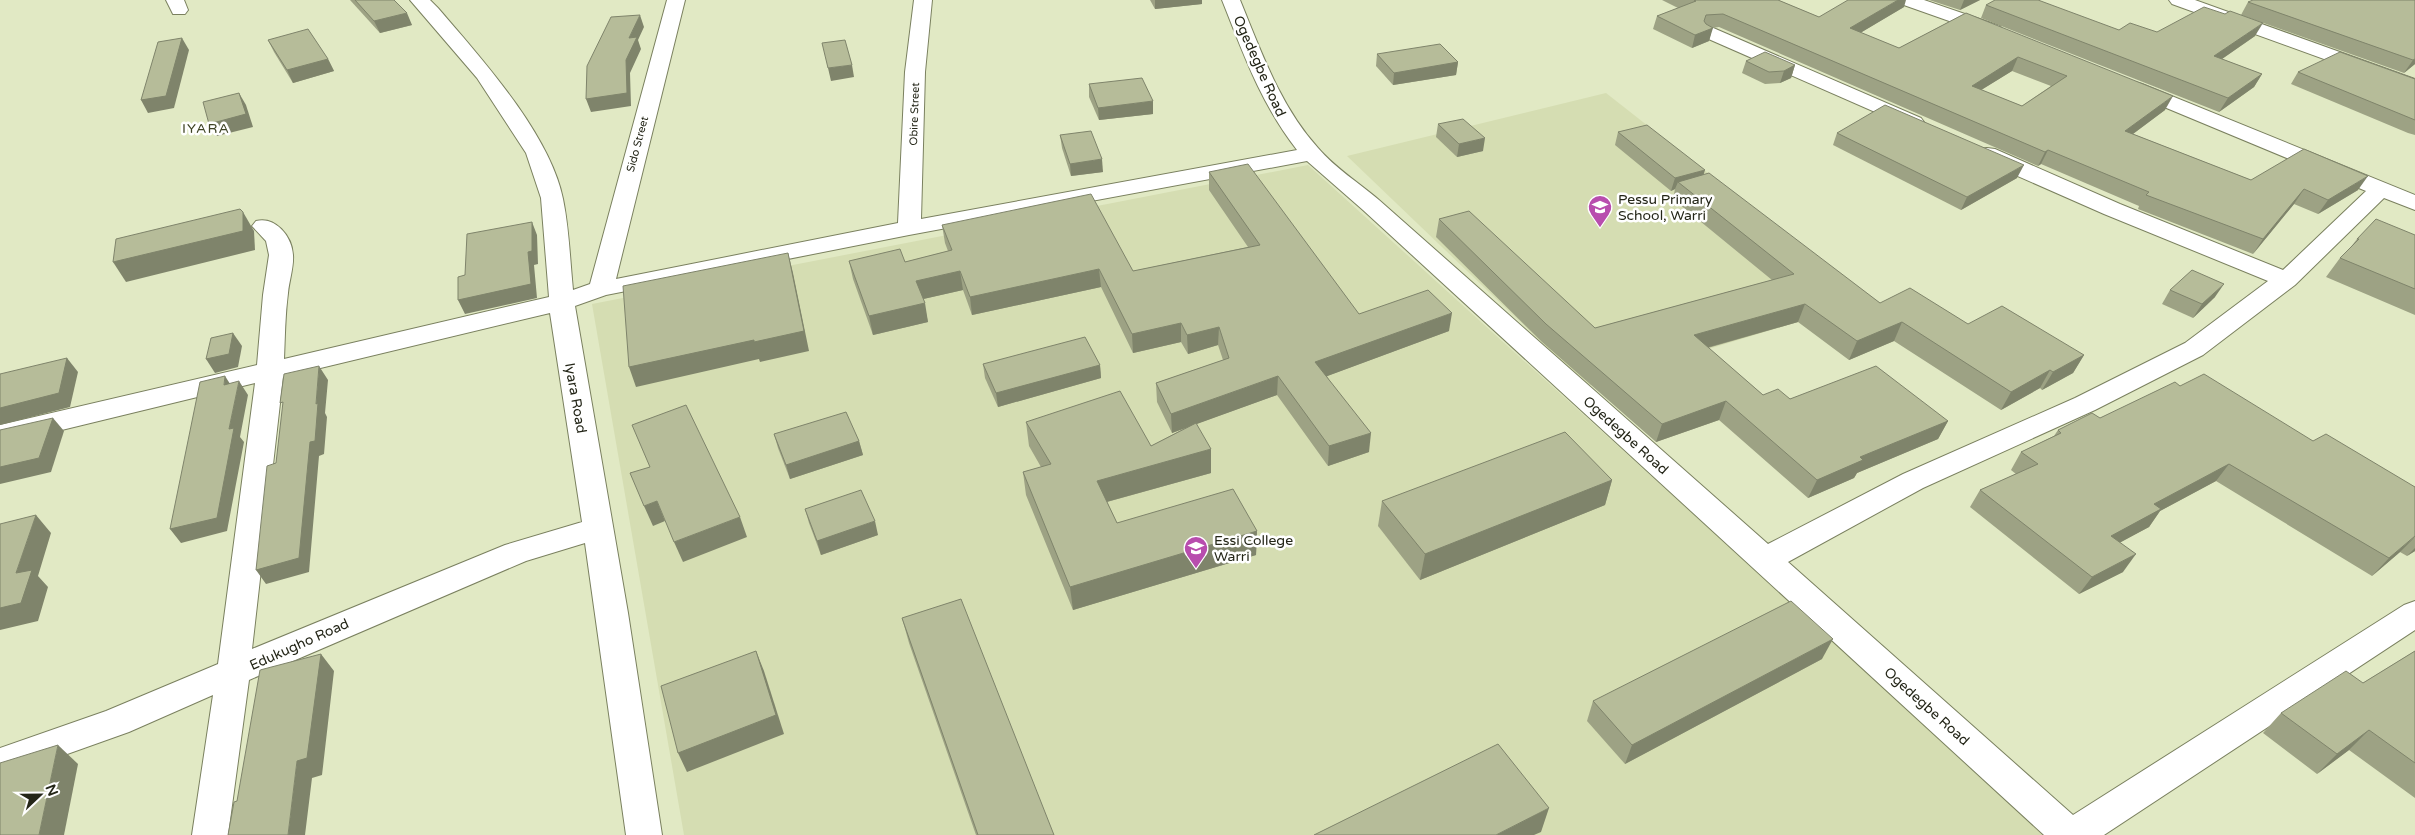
<svg xmlns="http://www.w3.org/2000/svg" width="2415" height="835" font-family="'Varela Round',sans-serif">
	<rect width="100%" height="100%" fill="#e1e9c4"/>
	<g fill="#d5ddb2">
		<polygon points="1606,93 1870,300 1587,386 1347,156"/>
		<polygon points="1308,165 2047,835 684,835 592,304"/>
	</g>
	<g fill="none" stroke-linecap="round" stroke-linejoin="round">
		<g stroke="#7a805f" stroke-width="2">
			<g id="street">
				<polygon points="166,0 184,0 188,10 185,14 173,14"/>
				<path d="M410 0H430L438 8C481 58 550 134 563 199 569 228 570 260 573 290L590 284 667 0H685L616 279 898 223 905 72 914 0H932L925 72 921 219 1297 150C1260 102 1244 55 1222 0H1240C1261 51 1280 106 1318 148 1335 168 1359 183 1379 200L1768 544 1903 474 2075 398 2185 343 2268 281 2104 214 1979 159 1976 154 1979 149 1987 148 1995 149 2120 204 2283 270 2366 191 2128 92 2125 88 2128 84 2135 82 2142 84 2415 195V210L2384 198 2295 285 2203 355 2095 410 1923 488 1788 562 2073 815 2404 605 2415 601V630L2104 835H2044L1363 210 1307 161 909 235 606 295 575 306 628 613 662 835H626L585 543 526 561 249 680 228 835H192L213 695 129 732 0 778V748L106 711 218 664 255 383 0 445V425L257 365 263 295 269 255 266 241 252 226 256 221C275 216 292 236 293 255 294 267 289 281 288 293 285 315 285 337 284 359L549 297 541 198 526 153 477 78ZM550 313 582 522 505 545 252 649 283 377Z"/>
				<polygon points="1898,0 1924,0 2000,26 2002,30 2000,34 1986,34 1901,4"/>
				<polygon points="2169,0 2195,0 2415,79 2415,92 2172,4"/>
				<polygon points="1711,27 1921,118 1924,122 1921,126 1914,128 1907,126 1704,37 1702,33 1704,29"/>
			</g>
		</g>
		<use href="#street" fill="#fff" fill-rule="evenodd"/>
	</g>
	<g fill="#9da284" fill-rule="evenodd">
		<polygon points="350,0 394,0 412,25 380,33"/>
		<polygon points="1150,0 1202,0 1202,4 1155,9"/>
		<path d="M1662 0H1778L1819 17 1904 7 1860 33 1899 48 1966 13 2165 110 2133 134 2251 180 2358 190 2318 214 2294 204 2253 254 2138 209 2139 206 2041 164 2038 166 1719 27 1712 28 1709 41 1692 48 1653 29 1657 16 1678 8ZM2012 71 2051 86 2022 106 1981 90Z"/>
		<polygon points="1929,0 1980,0 1960,10"/>
		<polygon points="2415,0 2415,64 2404,73 2241,15 2248,2"/>
		<polygon points="1986,5 2119,30 2157,32 2255,36 2222,59 2262,74 2254,87 2219,112 1981,18"/>
		<polygon points="268,40 328,59 334,71 293,83 274,52"/>
		<polygon points="1377,54 1458,62 1456,75 1393,85 1376,66"/>
		<polygon points="1746,61 1795,65 1791,78 1780,83 1765,84 1742,73"/>
		<polygon points="2298,72 2415,79 2415,135 2408,133 2291,84"/>
		<polygon points="1089,84 1153,114 1099,120 1089,97"/>
		<polygon points="1438,124 1483,151 1457,157 1436,137"/>
		<polygon points="1618,132 1703,175 1880,303 1968,324 2084,355 2073,373 2042,390 2040,388 2001,410 1894,341 1849,360 1798,322 1708,348 1763,395 1948,421 1938,439 1857,473 1854,478 1808,498 1719,420 1656,442 1542,342 1436,237 1439,219 1595,328 1772,280 1673,199 1675,189 1671,191 1615,145"/>
		<polygon points="1837,133 2017,178 1961,210 1833,145"/>
		<polygon points="1060,135 1103,172 1071,176 1062,148"/>
		<polygon points="1209,172 1359,314 1449,331 1327,376 1369,452 1328,466 1277,395 1196,424 1211,473 1107,502 1117,523 1257,531 1256,555 1073,610 1026,495 1023,472 1041,467 1029,446 1026,422 1151,446 1187,427 1172,433 1157,402 1156,383 1223,360 1218,345 1188,354 1181,342 1133,353 1101,287 972,315 963,290 923,299 928,322 873,335 853,279 849,261 905,262 948,251 945,243 942,225 1133,271 1248,247 1209,190"/>
		<polygon points="2415,235 2415,315 2326,277 2340,258 2350,248 2357,239"/>
		<polygon points="2170,290 2215,297 2193,318 2162,304"/>
		<polygon points="983,364 1100,365 1101,378 998,407 985,378"/>
		<polygon points="2180,386 2313,441 2415,487 2415,551 2407,556 2400,552 2372,576 2216,481 2160,511 2149,527 2120,542 2123,572 2079,594 1970,507 1980,490 2016,474 2011,470 2021,452 2054,436 2058,430 2100,418"/>
		<polygon points="774,434 859,441 863,455 790,479 778,448"/>
		<polygon points="1612,480 1605,505 1420,580 1378,526 1382,501"/>
		<polygon points="805,509 878,535 821,555 809,523"/>
		<polygon points="902,618 1054,835 976,835 909,643"/>
		<polygon points="2415,651 2415,798 2349,750 2317,774 2263,733 2281,713 2363,683"/>
		<polygon points="1822,659 1625,764 1587,721 1593,701"/>
	</g>
	<g fill="#7f846b">
		<polygon points="1155,0 1202,0 1202,4 1155,9"/>
		<polygon points="1898,0 1906,0 1904,7 1845,42 1850,28"/>
		<polygon points="1964,0 1980,0 1960,10"/>
		<polygon points="407,13 412,25 380,33 374,21"/>
		<polygon points="640,15 644,27 638,40 641,49 630,73 631,106 591,112 586,99 629,38"/>
		<polygon points="2263,23 2255,36 2206,70 2214,56"/>
		<polygon points="1713,28 1709,41 1692,48 1695,35"/>
		<polygon points="182,38 189,50 174,108 148,113 141,100"/>
		<polygon points="2018,57 2012,71 1965,100 1972,86"/>
		<polygon points="328,59 334,71 293,83 287,70"/>
		<polygon points="2415,59 2415,64 2404,73 2413,60"/>
		<polygon points="1458,62 1456,75 1393,85 1394,73"/>
		<polygon points="852,65 854,77 831,81 828,68"/>
		<polygon points="1795,65 1791,78 1780,83 1784,71"/>
		<polygon points="2262,74 2254,87 2219,112 2228,98"/>
		<polygon points="239,93 246,105 253,127 217,136 209,124"/>
		<polygon points="2173,96 2165,110 2118,145 2125,131"/>
		<polygon points="1153,101 1153,114 1099,120 1098,108"/>
		<polygon points="1485,138 1483,151 1457,157 1459,144"/>
		<polygon points="2048,150 2041,164 2038,166 2045,152"/>
		<polygon points="1102,159 1103,172 1071,176 1070,164"/>
		<polygon points="2024,165 2017,178 1961,210 1967,197"/>
		<polygon points="1705,170 1701,183 1678,182 1675,189 1671,191 1675,178"/>
		<polygon points="2368,176 2358,190 2318,214 2328,200"/>
		<polygon points="2304,189 2294,204 2253,254 2263,239"/>
		<polygon points="243,212 254,231 255,250 126,282 113,262"/>
		<polygon points="532,222 537,235 538,264 534,265 537,298 465,314 458,300 528,252"/>
		<polygon points="788,253 793,273 809,351 760,362 759,359 636,387 629,367"/>
		<polygon points="1099,269 1101,287 972,315 970,297"/>
		<polygon points="960,271 963,290 919,300 916,281"/>
		<polygon points="2224,284 2215,297 2193,318 2202,304"/>
		<polygon points="925,303 928,322 873,335 869,316"/>
		<polygon points="1805,304 1798,322 1688,353 1694,335"/>
		<polygon points="1452,313 1449,331 1314,381 1315,362"/>
		<polygon points="1902,322 1894,341 1849,360 1857,341"/>
		<polygon points="1181,323 1181,342 1133,353 1132,334"/>
		<polygon points="1219,327 1218,345 1188,354 1187,335"/>
		<polygon points="233,333 242,346 238,367 215,373 206,359"/>
		<polygon points="2084,355 2073,373 2042,390 2053,372"/>
		<polygon points="67,358 78,372 70,407 0,425 0,408"/>
		<polygon points="1100,365 1101,378 998,407 996,393"/>
		<polygon points="319,366 328,380 325,413 327,417 324,454 319,456 309,572 266,584 256,570 310,442 316,404"/>
		<polygon points="2050,370 2040,388 2001,410 2011,392"/>
		<polygon points="225,376 234,390 224,385"/>
		<polygon points="1278,376 1277,395 1172,433 1171,414"/>
		<polygon points="239,381 248,395 240,437 244,442 227,531 181,543 170,529 229,429"/>
		<polygon points="1726,401 1719,420 1656,442 1662,424"/>
		<polygon points="53,418 64,431 51,472 0,484 0,467"/>
		<polygon points="1948,421 1938,439 1857,473 1854,478 1808,498 1817,480 1860,457"/>
		<polygon points="1371,433 1369,452 1328,466 1329,446"/>
		<polygon points="859,441 863,455 790,479 786,465"/>
		<polygon points="1211,449 1211,473 1099,504 1097,481"/>
		<polygon points="2229,464 2216,481 2160,511 2149,527 2099,554 2111,536 2154,504"/>
		<polygon points="1612,480 1605,505 1420,580 1425,554"/>
		<polygon points="657,501 665,521 653,526 644,506"/>
		<polygon points="36,515 51,533 38,576 48,587 38,621 0,630 0,608 16,573"/>
		<polygon points="740,517 747,537 683,562 674,542"/>
		<polygon points="875,521 878,535 821,555 817,541"/>
		<polygon points="1257,531 1256,555 1073,610 1070,587"/>
		<polygon points="2415,537 2400,552 2372,576 2389,558"/>
		<polygon points="2415,548 2415,551 2407,556"/>
		<polygon points="2136,554 2123,572 2079,594 2092,577"/>
		<polygon points="1833,639 1822,659 1625,764 1632,745"/>
		<polygon points="756,651 764,671 784,734 687,772 678,753"/>
		<polygon points="321,654 334,671 322,775 312,778 305,835 288,835 297,761"/>
		<polygon points="2369,730 2349,750 2317,774 2337,754"/>
		<polygon points="58,745 78,764 64,835 39,835"/>
		<polygon points="1549,808 1541,832 1534,835 1496,835"/>
	</g>
	<g fill="#b6bc99" stroke="#7f846b" fill-rule="evenodd">
		<polygon points="355,0 394,0 407,13 374,21"/>
		<path d="M1694 0H1778L1819 17 1848 0H1898L1850 28 1899 48 1966 13 2173 96 2125 131 2251 180 2304 149 2368 176 2328 200 2304 189 2263 239 2146 195 2149 192 2048 150 2045 152 1723 14 1706 15 1704 21 1706 24 1713 28 1695 35 1657 16 1696 1ZM2018 57 2067 76 2022 106 1972 86Z"/>
		<polygon points="1995,0 2038,0 2119,30 2130,23 2157,32 2204,7 2225,14 2230,11 2263,23 2214,56 2262,74 2228,98 1986,5"/>
		<polygon points="2253,0 2415,0 2415,59 2413,60 2248,2"/>
		<polygon points="640,15 629,38 637,37 626,60 627,93 586,99 587,66 611,17"/>
		<polygon points="308,29 328,59 287,70 268,40"/>
		<polygon points="182,38 166,96 141,100 158,42"/>
		<polygon points="845,40 852,65 828,68 822,43"/>
		<polygon points="1440,44 1458,62 1394,73 1377,54"/>
		<polygon points="1765,52 1795,65 1784,71 1769,72 1746,61"/>
		<polygon points="2340,52 2415,79 2415,120 2298,72"/>
		<polygon points="1142,78 1153,101 1098,108 1089,84"/>
		<polygon points="239,93 246,114 209,124 203,102"/>
		<polygon points="1885,105 2024,165 1967,197 1837,133"/>
		<polygon points="1463,119 1485,138 1459,144 1438,124"/>
		<polygon points="1647,125 1705,170 1675,178 1618,132"/>
		<polygon points="1091,131 1102,159 1070,164 1060,135"/>
		<polygon points="1248,164 1359,314 1428,290 1452,313 1315,362 1371,433 1329,446 1278,376 1171,414 1156,383 1229,358 1219,327 1187,335 1181,323 1132,334 1099,269 970,297 960,271 916,281 925,303 869,316 849,261 900,249 905,262 952,250 942,225 1091,194 1133,271 1260,245 1209,172"/>
		<polygon points="1709,173 1880,303 1910,288 1968,324 2002,306 2084,355 2053,372 2050,370 2011,392 1902,322 1857,341 1805,304 1694,335 1763,395 1778,389 1790,399 1876,366 1948,421 1860,457 1863,460 1817,480 1726,401 1662,424 1546,324 1439,219 1469,211 1595,328 1794,274 1678,182"/>
		<polygon points="240,209 243,212 243,231 113,262 116,239"/>
		<polygon points="2376,219 2415,235 2415,289 2340,258 2359,239 2357,239"/>
		<polygon points="532,222 532,251 528,252 531,284 458,300 458,277 465,275 467,234"/>
		<polygon points="788,253 804,331 754,342 754,340 629,367 623,286"/>
		<polygon points="2192,270 2224,284 2202,304 2170,290"/>
		<polygon points="233,333 229,354 206,359 211,338"/>
		<polygon points="1085,337 1100,365 996,393 983,364"/>
		<polygon points="67,358 59,393 0,408 0,374"/>
		<polygon points="319,366 316,404 318,403 315,441 310,442 299,558 256,570 267,466 276,463 283,402 280,403 284,374"/>
		<polygon points="2204,374 2313,441 2326,434 2415,487 2415,536 2389,558 2229,464 2154,504 2161,509 2111,536 2136,554 2092,577 1980,490 2038,464 2021,452 2061,433 2058,430 2092,413 2100,418 2175,382 2180,386"/>
		<polygon points="225,376 224,385 239,381 229,429 234,428 217,518 170,529 200,382"/>
		<polygon points="1120,391 1151,446 1196,423 1211,449 1097,481 1117,523 1233,489 1257,531 1070,587 1023,472 1051,464 1026,422"/>
		<polygon points="686,405 740,517 674,542 657,501 644,506 630,473 650,467 632,425"/>
		<polygon points="846,412 859,441 786,465 774,434"/>
		<polygon points="53,418 39,458 0,467 0,430"/>
		<polygon points="1565,432 1612,480 1425,554 1382,501"/>
		<polygon points="861,490 875,521 817,541 805,509"/>
		<polygon points="36,515 16,573 32,570 21,603 0,608 0,524"/>
		<polygon points="961,599 1054,835 978,835 902,618"/>
		<polygon points="1791,601 1833,639 1632,745 1593,701"/>
		<polygon points="756,651 776,715 678,753 661,686"/>
		<polygon points="2415,651 2415,763 2369,730 2337,754 2281,713 2346,671 2363,683"/>
		<polygon points="321,654 307,758 297,761 288,835 228,835 234,802 237,801 260,670"/>
		<polygon points="1498,744 1549,808 1496,835 1314,835"/>
		<polygon points="58,745 39,835 0,835 0,763"/>
	</g>
	<defs>
		<g id="school-pin" transform="scale(1.25)"><path d="M0 17L-7.5 6A9.5 9.5 0 1 1 7.5 6Z" fill="#b84dae" stroke="#fff"/><path d="M0-5L7-2L0 1L-7-2ZM-4 1L0 2.5L4 1V4Q0 6-4 4Z" fill="#fff"/></g>
	</defs>
	<g fill-rule="evenodd">
		<use href="#school-pin" x="1600" y="207"/>
		<use href="#school-pin" x="1196" y="548"/>
	</g>
	<g text-anchor="middle" stroke-width="5" stroke-linejoin="round" paint-order="stroke">
		<g font-size="11" fill="#242618" stroke="#fff">
			<text transform="translate(914 114) rotate(-88)" y="4">Obire Street</text>
			<text transform="translate(637 144) rotate(-75)" y="4">Sido Street</text>
		</g>
		<g font-size="14" fill="#242618" stroke="#fff">
			<text transform="translate(1260 66) rotate(66)" y="5">Ogedegbe Road</text>
			<text transform="translate(576 398) rotate(80)" y="5">Iyara Road</text>
			<text transform="translate(1626 435) rotate(42)" y="5">Ogedegbe Road</text>
			<text transform="translate(299 644) rotate(-24)" y="5">Edukugho Road</text>
			<text transform="translate(1927 706) rotate(42)" y="5">Ogedegbe Road</text>
		</g>
		<g font-size="14" letter-spacing="1" fill="#3e4324" stroke="#fff">
			<text x="206" y="133">IYARA</text>
		</g>
		<g font-size="14" fill="#242618" stroke="#fff" text-anchor="start">
			<text x="1618" y="204">Pessu Primary<tspan x="1618" dy="16">School, Warri</tspan></text>
			<text x="1214" y="545">Essi College<tspan x="1214" dy="16">Warri</tspan></text>
		</g>
	</g>
	<g transform="translate(40 795) rotate(68)" stroke="#ffffff" stroke-width="4" paint-order="stroke">
	<path d="M0-4L9 19L0 12L-9 19Z" fill="#242618"/>
	<text y="-8" font-size="14" font-weight="bold" text-anchor="middle" fill="#242618">N</text>
	</g>
</svg>
